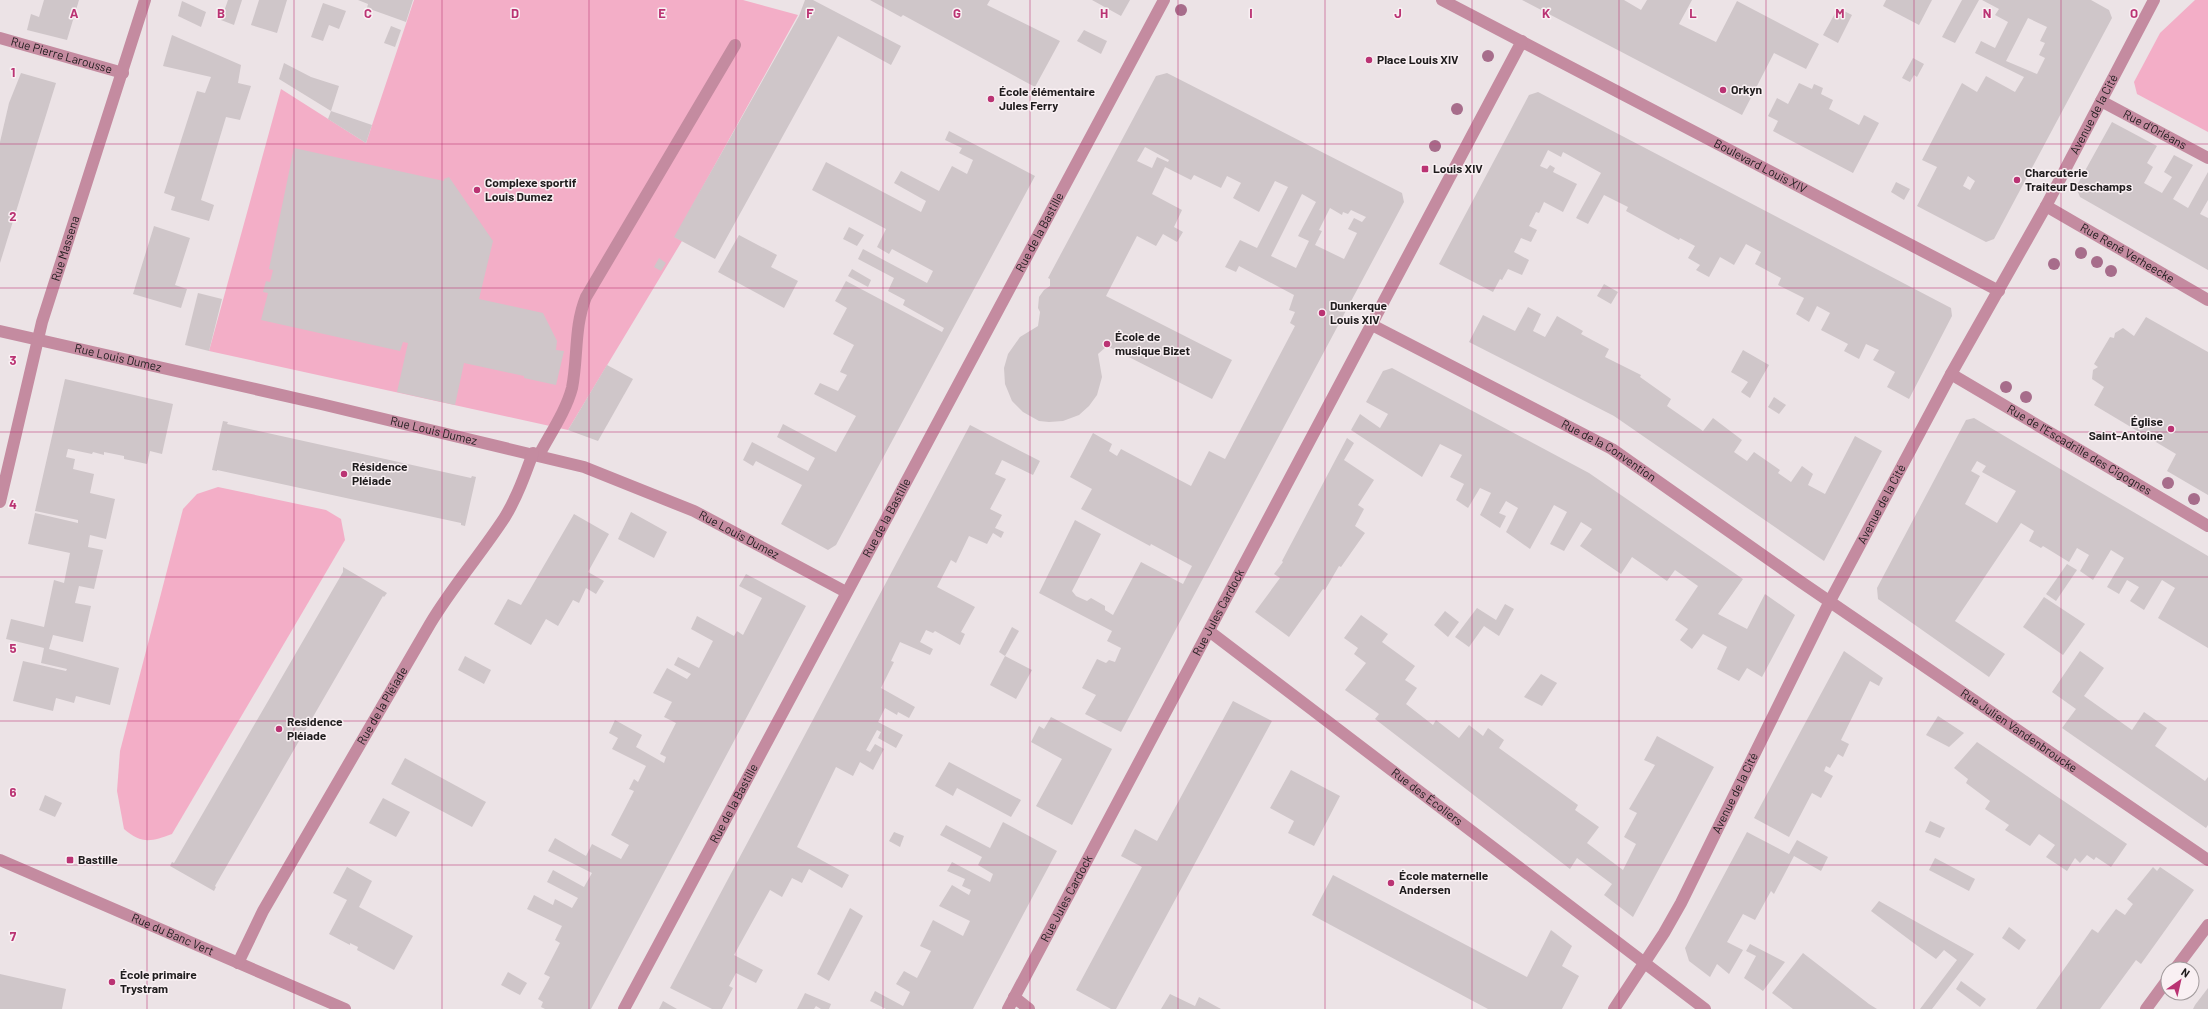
<svg xmlns="http://www.w3.org/2000/svg" width="2208" height="1009" font-family="Barlow,sans-serif">
	<rect width="100%" height="100%" fill="#ece3e6"/>
	<g fill="#f3aec7">
		<polygon points="414,0 743,0 798,15 675,237 682,241 568,430 209,351 281,89 366,143"/>
		<polygon points="2195,0 2208,0 2208,132 2137,94 2134,82 2160,33"/>
		<path d="M218 487 326 510 341 519 345 540 172 834C151 842 141 844 124 829L117 791 120 751 183 509 197 494Z"/>
	</g>
	<g fill="#cfc6c9" fill-rule="evenodd">
		<polygon points="44,0 79,0 67,40 27,30 31,14 39,17"/>
		<polygon points="228,0 242,0 234,25 221,20"/>
		<polygon points="259,0 287,0 277,33 251,25"/>
		<polygon points="358,0 413,0 406,22 367,8 368,4"/>
		<polygon points="805,0 813,0 901,46 891,65 838,36 715,259 674,237 799,16"/>
		<polygon points="870,0 990,0 987,5 1060,41 1035,87 903,15 901,17"/>
		<polygon points="1092,0 1130,0 1121,16"/>
		<polygon points="1522,0 1624,0 1641,10 1647,0 1692,0 1679,24 1716,42 1737,1 1819,44 1806,69 1774,53 1742,115"/>
		<polygon points="1886,0 1932,0 1919,25 1883,6"/>
		<polygon points="1962,0 1979,0 1955,43 1942,37"/>
		<path d="M1982 0H2091L2109 10 2112 18 1994 239 1986 242 1917 206 1937 167 1922 160 1962 83 1977 92 1986 76 2015 92 2024 77 1975 53 1981 41 1995 48 2008 22 1995 15 1999 9ZM2028 18 2047 27 2040 41 2045 43 2039 55 2045 58 2037 74 2006 61ZM1968 176 1975 181 1970 190 1963 186Z"/>
		<polygon points="182,1 206,12 201,27 178,16"/>
		<polygon points="323,3 346,11 339,29 329,25 323,41 311,37"/>
		<polygon points="1838,8 1852,15 1838,43 1823,35"/>
		<polygon points="391,26 401,30 395,47 384,43"/>
		<polygon points="1084,30 1107,41 1101,54 1077,41"/>
		<polygon points="172,35 241,65 238,83 251,86 240,120 226,117 201,200 214,205 209,221 171,210 175,197 164,193 197,91 205,93 211,77 163,66"/>
		<polygon points="1913,58 1924,64 1917,77 1914,75 1910,82 1902,78"/>
		<polygon points="284,63 311,77 339,86 331,111 279,79"/>
		<polygon points="21,73 56,83 0,263 0,142 9,103"/>
		<path d="M1167 73 1402 193 1404 202 1121 732 1085 714 1096 695 1082 688 1097 659 1106 663 1109 660 1115 662 1121 648 1107 641 1112 631 1039 593 1075 520 1101 534 1072 591 1076 596 1087 601 1091 598 1105 606V610L1113 615 1141 562 1183 584 1192 566 1151 544 1150 546 1081 509 1092 489 1070 477 1093 433 1112 444 1109 451 1117 456 1121 449 1191 486 1209 451 1225 459 1295 326 1290 323 1295 312 1289 310 1294 295 1239 266 1236 272 1225 267 1240 240 1257 248 1288 187 1275 181 1259 212 1233 198 1241 183 1227 176 1221 188 1194 175 1191 180 1165 167 1152 194 1182 210 1174 227 1183 232 1177 242 1163 234 1156 246 1137 236 1106 296 1232 360 1212 399 1107 346 1098 354 1102 377 1097 395 1089 406 1079 415 1063 421 1049 422 1039 421 1023 412 1012 401 1005 384 1004 368 1008 354 1020 337 1038 326 1040 312 1038 308 1039 297 1044 290 1050 286V279L1048 278 1156 76ZM1145 147 1169 160 1168 162 1157 157 1152 168 1137 161ZM1302 194 1316 202 1298 236 1309 241 1296 268 1271 256ZM1330 208 1342 215 1343 212 1348 214 1351 210 1366 217 1362 222 1354 218 1348 229 1357 233 1344 259 1315 245 1322 231 1319 230Z"/>
		<polygon points="1799,83 1812,89 1814,84 1823,88 1821,94 1833,100 1829,109 1859,125 1864,115 1879,123 1853,173 1773,131 1778,121 1768,116 1777,98 1788,104"/>
		<polygon points="1538,92 1951,308 1952,316 1909,399 1887,387 1895,372 1873,360 1879,350 1866,344 1859,359 1844,351 1848,344 1821,330 1830,313 1817,306 1809,322 1796,314 1804,298 1778,285 1781,278 1755,264 1761,252 1746,244 1734,265 1720,257 1709,277 1696,270 1700,265 1688,258 1695,246 1680,238 1679,240 1626,211 1628,207 1604,195 1588,224 1576,218 1601,173 1563,152 1561,157 1548,150 1540,166 1547,169 1550,165 1555,168 1553,172 1577,184 1563,212 1544,202 1539,213 1536,212 1529,226 1537,230 1531,242 1521,238 1514,252 1529,260 1522,275 1508,269 1502,280 1500,279 1493,292 1439,264 1529,95"/>
		<polygon points="331,111 372,125 366,143 328,119"/>
		<polygon points="2112,122 2157,146 2147,163 2153,167 2144,183 2162,193 2172,177 2164,172 2174,155 2193,165 2173,199 2188,208 2208,172 2208,200 2200,214 2208,218 2208,270 2080,197 2076,187"/>
		<polygon points="949,131 1035,176 836,545 828,550 781,524 802,485 756,461 753,466 743,460 752,442 808,471 815,458 777,437 783,424 836,452 856,416 814,394 820,383 838,391 847,375 840,372 854,345 833,334 847,308 835,301 846,281 942,332 944,328 903,305 905,300 888,291 894,278 858,259 863,249 927,283 933,271 892,249 889,254 877,247 886,229 812,190 826,162 921,212 926,201 894,183 901,171 939,191 952,166 967,174 973,160 959,153 962,148 945,140"/>
		<polygon points="294,148 444,181 444,179 449,177 493,241 479,299 543,313 557,341 556,350 564,351 556,385 524,378 524,376 464,363 455,405 397,392 408,343 403,342 400,351 261,320 268,293 263,292 266,281 270,282 273,270 269,269"/>
		<polygon points="1896,182 1910,189 1904,200 1891,192"/>
		<polygon points="154,226 190,238 175,285 187,289 181,308 133,294"/>
		<polygon points="849,227 864,235 857,246 843,239"/>
		<polygon points="739,235 777,255 771,267 798,281 784,308 718,272"/>
		<polygon points="659,258 666,263 661,271 654,267"/>
		<polygon points="852,269 871,280 868,287 848,276"/>
		<polygon points="1604,284 1618,292 1611,304 1597,296"/>
		<polygon points="198,293 222,299 209,351 185,345"/>
		<polygon points="1528,307 1541,314 1533,331 1545,337 1557,316 1583,331 1581,334 1609,349 1605,357 1641,375 1640,377 1671,399 1667,406 1703,431 1713,418 1742,440 1734,452 1747,461 1754,452 1780,470 1778,473 1791,482 1802,466 1813,474 1808,485 1825,494 1855,436 1882,451 1824,561 1614,416 1469,342 1483,315 1515,331"/>
		<polygon points="2146,317 2208,352 2208,495 2167,471 2176,454 2094,405 2104,387 2092,379 2093,370 2098,367 2094,364 2110,337 2114,338 2115,333 2123,328 2134,336"/>
		<polygon points="1743,350 1769,365 1750,398 1741,392 1748,382 1731,372"/>
		<polygon points="607,365 633,379 598,441 568,430"/>
		<polygon points="1392,368 1589,473 1743,579 1718,614 1747,629 1765,594 1795,615 1762,677 1747,668 1739,681 1717,669 1727,647 1703,634 1692,649 1680,640 1688,629 1675,620 1698,586 1675,570 1667,581 1632,557 1621,574 1580,546 1592,529 1581,522 1564,551 1550,544 1567,512 1554,505 1530,549 1506,532 1518,508 1506,501 1499,513 1506,516 1500,528 1480,515 1491,493 1480,488 1468,508 1456,500 1464,484 1450,477 1462,455 1440,444 1422,477 1351,430 1360,414 1380,428 1388,414 1366,402 1383,371"/>
		<polygon points="65,379 173,404 162,454 150,451 147,464 124,459 124,456 104,452 104,455 93,452 92,454 68,449 66,457 75,459 73,469 94,474 90,493 115,499 106,539 90,535 88,547 103,550 94,589 79,586 75,603 91,606 83,642 53,635 49,649 119,668 110,705 76,696 74,703 56,698 53,711 13,701 23,661 66,671 67,669 41,663 44,648 6,639 11,619 44,627 54,580 64,583 70,553 28,544 35,513 78,523 78,520 35,511"/>
		<polygon points="1774,397 1786,405 1779,414 1768,407"/>
		<path d="M1974 418 2208 556V648L2158 618 2175 588 2162 580 2144 610 2130 601 2139 587 2127 580 2119 594 2107 587 2124 558 2111 550 2093 580 2080 571 2089 555 2077 548 2069 562 2043 546 2041 548 2029 541 2034 531 2021 523 1955 621 2005 654 1989 677 1878 599 1877 588 1966 420ZM1977 461 1986 466 1982 472 2016 491 1997 523 1965 504 1980 476 1971 471Z"/>
		<polygon points="223,421 228,422 227,424 471,478 472,476 476,477 465,526 461,525 461,523 217,470 217,471 212,470"/>
		<polygon points="970,425 1040,461 1033,475 1002,460 995,474 1006,479 990,509 1002,515 995,528 1004,532 1001,538 993,533 987,544 969,536 956,563 951,560 937,587 975,607 961,632 965,634 960,645 935,631 933,633 926,630 920,642 933,649 930,655 900,642 891,661 894,662 881,688 915,707 909,718 898,712 897,715 885,708 878,722 903,735 896,748 878,738 881,732 877,730 866,750 870,752 875,744 884,749 873,770 860,762 853,776 836,767 797,847 849,875 842,888 809,869 802,883 792,878 782,897 770,890 734,955 763,970 756,983 736,973 729,986 733,988 722,1009 712,1009 670,988"/>
		<polygon points="1347,438 1354,443 1344,460 1374,480 1358,505 1364,509 1355,526 1365,533 1341,567 1339,566 1325,590 1323,589 1289,637 1255,612 1280,578 1274,574 1283,562 1282,561"/>
		<polygon points="631,512 667,532 654,558 618,539"/>
		<polygon points="574,514 609,534 588,572 604,581 596,594 586,588 579,603 573,600 558,626 546,619 531,645 494,624 508,599 521,605"/>
		<polygon points="2067,564 2077,570 2056,601 2046,594"/>
		<polygon points="343,567 387,593 384,597 383,596 215,886 216,887 214,891 170,866 172,862 174,863 343,572"/>
		<polygon points="746,574 806,606 591,1009 545,1009 541,1007 543,1002 538,999 550,977 544,974 560,943 555,940 562,926 527,909 534,895 553,905 555,899 572,908 578,898 547,882 553,870 584,887 592,873 548,851 555,838 586,856 592,844 621,859 629,845 611,835 634,791 629,789 634,779 638,782 646,766 612,749 618,738 609,733 615,720 642,735 636,747 664,763 666,757 660,754 676,723 664,717 672,702 653,693 667,668 687,679 691,674 674,665 678,657 699,668 713,641 691,629 697,616 734,636 737,631 743,635 762,598 739,586"/>
		<polygon points="2044,597 2085,624 2063,655 2023,627"/>
		<polygon points="1505,604 1514,609 1499,636 1484,626 1469,647 1455,637 1477,608 1496,620"/>
		<polygon points="1445,611 1459,622 1448,637 1434,625"/>
		<polygon points="1361,615 1388,634 1382,642 1415,666 1405,680 1417,688 1406,704 1433,725 1436,720 1459,738 1469,725 1483,736 1488,728 1504,740 1499,748 1578,805 1575,810 1599,827 1587,843 1623,870 1636,844 1624,837 1637,813 1629,809 1655,765 1644,760 1657,736 1714,767 1633,917 1604,895 1612,884 1577,858 1570,869 1375,719 1379,714 1345,690 1366,663 1354,654 1358,648 1344,638"/>
		<polygon points="1012,627 1019,631 1005,656 999,652"/>
		<polygon points="1844,651 1883,678 1879,686 1870,681 1841,740 1849,744 1843,757 1838,754 1830,768 1826,766 1824,771 1833,776 1821,798 1812,793 1789,837 1754,818"/>
		<polygon points="2080,651 2104,668 2084,696 2132,730 2144,712 2167,728 2155,746 2205,781 2208,777 2208,825 2206,828 2062,728 2076,709 2052,692"/>
		<polygon points="465,656 491,670 484,684 458,670"/>
		<polygon points="1005,656 1032,670 1016,699 990,685"/>
		<polygon points="1541,674 1557,683 1542,706 1524,697"/>
		<polygon points="1233,701 1272,721 1116,1009 1111,1009 1076,990 1142,867 1121,856 1135,829 1157,841"/>
		<polygon points="1938,716 1964,733 1949,747 1926,735"/>
		<polygon points="1051,717 1112,749 1072,825 1036,806 1062,759 1031,742 1039,726 1044,729"/>
		<polygon points="1977,742 2127,844 2111,867 2096,857 2094,860 2087,855 2080,863 2075,858 2067,871 2046,857 2055,845 2039,834 2030,846 2005,830 2009,825 1985,809 1990,801 1966,783 1968,779 1954,768"/>
		<polygon points="405,758 486,802 472,827 391,784"/>
		<polygon points="949,762 1021,800 1011,817 957,788 953,796 935,786"/>
		<polygon points="1291,770 1340,796 1314,846 1288,833 1294,821 1270,808"/>
		<polygon points="45,795 62,803 55,817 39,810"/>
		<polygon points="383,798 410,812 396,837 369,823"/>
		<polygon points="1930,821 1945,828 1940,838 1925,832"/>
		<polygon points="1003,822 1057,851 973,1009 886,1009 870,1001 875,991 903,1006 910,992 896,984 904,971 917,978 931,951 920,946 933,920 963,936 970,921 939,906 952,885 969,895 971,890 962,886 965,879 947,871 952,862 990,882 993,874 978,865 982,857 940,835 946,825 990,848"/>
		<polygon points="894,832 904,836 900,847 889,841"/>
		<polygon points="1747,832 1789,854 1797,840 1828,857 1821,871 1794,856 1774,894 1771,891 1755,920 1743,914 1727,942 1743,950 1729,974 1717,964 1710,977 1689,961 1685,948"/>
		<polygon points="1935,858 1975,879 1969,891 1929,870"/>
		<polygon points="347,867 372,881 359,907 413,936 394,970 357,950 358,947 350,943 350,945 329,934 347,900 333,893"/>
		<polygon points="2153,867 2157,871 2160,867 2194,890 2141,964 2136,960 2100,1009 2036,1009 2092,929 2098,933 2116,909 2125,915 2133,904 2127,899"/>
		<polygon points="1333,875 1527,977 1551,930 1572,946 1562,966 1579,976 1562,1009 1488,1009 1312,915"/>
		<polygon points="1879,901 1974,954 1932,1009 1920,1009 1957,960 1944,950 1936,959 1915,944 1871,911"/>
		<polygon points="850,908 863,916 829,981 817,974"/>
		<polygon points="2009,927 2026,940 2019,950 2002,938"/>
		<polygon points="1750,944 1785,962 1763,991 1744,978 1756,956 1746,951"/>
		<polygon points="1803,953 1869,1004 1877,1009 1793,1009 1772,993"/>
		<polygon points="508,972 527,983 520,995 501,985"/>
		<polygon points="0,974 66,989 62,1009 0,1009"/>
		<polygon points="1961,981 1986,999 1980,1007 1956,989"/>
		<polygon points="2208,988 2208,1009 2193,1009 2195,1005"/>
		<polygon points="805,993 831,1004 829,1009 821,1009 816,1006 814,1009 797,1009"/>
		<polygon points="1170,994 1195,1006 1199,997 1221,1009 1161,1009"/>
		<polygon points="663,1001 677,1009 659,1009"/>
	</g>
	<g fill="none" stroke-linecap="round" stroke-linejoin="round">
		<g stroke="#c48ba0" stroke-width="12">
			<path id="s1" d="M1442 0 1999 291"/>
			<path id="s2" d="M0 38 123 73"/>
			<path id="s3" d="M2101 101 2208 158"/>
			<path id="s4" d="M2046 206 2208 300"/>
			<path id="s5" d="M1372 325 1612 449 1801 582 2208 860"/>
			<path id="s6" d="M0 331 321 404 584 467 694 511 846 592"/>
			<path id="s7" d="M1951 374 2208 526"/>
			<path d="M539 455C550 434 566 411 572 388 578 358 574 326 586 297L735 45"/>
			<path id="s8" d="M0 502 42 322 145 0"/>
			<path id="s9" d="M1209 631 1705 1009"/>
			<path id="s10" d="M0 860 345 1009"/>
			<path id="s11" d="M238 963 263 911 430 624C452 587 481 554 505 517 517 497 525 475 533 453"/>
			<polyline points="2175,969 2208,925"/>
			<polyline points="1014,997 1029,1009"/>
			<path id="s12" d="M624 1009 1164 0"/>
			<path id="s13" d="M1008 1009 1522 41"/>
			<path id="s14" d="M1614 1009 1664 933 1681 903 1830 601 1951 374 2046 206 2154 0"/>
			<polyline points="2146,1009 2168,979"/>
		</g>
	</g>
	<g fill="#a76d8b">
		<circle cx="1181" cy="10" r="6"/>
		<circle cx="1488" cy="56" r="6"/>
		<circle cx="1457" cy="109" r="6"/>
		<circle cx="1435" cy="146" r="6"/>
		<circle cx="2081" cy="253" r="6"/>
		<circle cx="2097" cy="262" r="6"/>
		<circle cx="2054" cy="264" r="6"/>
		<circle cx="2111" cy="271" r="6"/>
		<circle cx="2006" cy="387" r="6"/>
		<circle cx="2026" cy="397" r="6"/>
		<circle cx="2168" cy="483" r="6"/>
		<circle cx="2194" cy="499" r="6"/>
	</g>
	<path fill="none" stroke="#ba3373" stroke-width="1" stroke-opacity="0.55" d="M147 0V1009M294 0V1009M442 0V1009M589 0V1009M736 0V1009M883 0V1009M1030 0V1009M1178 0V1009M1325 0V1009M1472 0V1009M1619 0V1009M1766 0V1009M1914 0V1009M2061 0V1009M0 144H2208M0 288H2208M0 432H2208M0 577H2208M0 721H2208M0 865H2208"/>
	<g fill="#ba3373" stroke="#f9f0f3" stroke-width="1.5">
		<circle cx="1369" cy="60" r="4"/>
		<circle cx="1723" cy="90" r="4"/>
		<circle cx="991" cy="99" r="4"/>
		<rect x="1421" y="165" width="8" height="8" rx="2"/>
		<circle cx="2017" cy="180" r="4"/>
		<circle cx="477" cy="190" r="4"/>
		<circle cx="1322" cy="313" r="4"/>
		<circle cx="1107" cy="344" r="4"/>
		<circle cx="2171" cy="429" r="4"/>
		<circle cx="344" cy="474" r="4"/>
		<circle cx="279" cy="729" r="4"/>
		<rect x="66" y="856" width="8" height="8" rx="2"/>
		<circle cx="1391" cy="883" r="4"/>
		<circle cx="112" cy="982" r="4"/>
	</g>
	<g text-anchor="middle" stroke-width="3" stroke-linejoin="round" paint-order="stroke">
		<g font-size="12" fill="#1f1c1d" stroke="#f9f0f3">
			<text dy="4" stroke="none"><textPath href="#s2" startOffset="64">Rue Pierre Larousse</textPath></text>
			<text dy="4" stroke="none"><textPath href="#s14" startOffset="1016">Avenue de la Cité</textPath></text>
			<text dy="4" stroke="none"><textPath href="#s3" startOffset="61">Rue d'Orléans</textPath></text>
			<text dy="4" stroke="none"><textPath href="#s1" startOffset="359">Boulevard Louis XIV</textPath></text>
			<text dy="4" stroke="none"><textPath href="#s12" startOffset="881">Rue de la Bastille</textPath></text>
			<text dy="4" stroke="none"><textPath href="#s8" startOffset="262">Rue Massena</textPath></text>
			<text dy="4" stroke="none"><textPath href="#s4" startOffset="94">Rue René Verheecke</textPath></text>
			<text dy="4" stroke="none"><textPath href="#s6" startOffset="121">Rue Louis Dumez</textPath></text>
			<text dy="4" stroke="none"><textPath href="#s6" startOffset="445">Rue Louis Dumez</textPath></text>
			<text dy="4" stroke="none"><textPath href="#s7" startOffset="149">Rue de l'Escadrille des Cigognes</textPath></text>
			<text dy="4" stroke="none"><textPath href="#s5" startOffset="268">Rue de la Convention</textPath></text>
			<text dy="4" stroke="none"><textPath href="#s14" startOffset="572">Avenue de la Cité</textPath></text>
			<text dy="4" stroke="none"><textPath href="#s12" startOffset="557">Rue de la Bastille</textPath></text>
			<text dy="4" stroke="none"><textPath href="#s6" startOffset="769">Rue Louis Dumez</textPath></text>
			<text dy="4" stroke="none"><textPath href="#s13" startOffset="449">Rue Jules Cardock</textPath></text>
			<text dy="4" stroke="none"><textPath href="#s11" startOffset="295">Rue de la Pléiade</textPath></text>
			<text dy="4" stroke="none"><textPath href="#s5" startOffset="765">Rue Julien Vandenbroucke</textPath></text>
			<text dy="4" stroke="none"><textPath href="#s14" startOffset="248">Avenue de la Cité</textPath></text>
			<text dy="4" stroke="none"><textPath href="#s9" startOffset="274">Rue des Écoliers</textPath></text>
			<text dy="4" stroke="none"><textPath href="#s12" startOffset="233">Rue de la Bastille</textPath></text>
			<text dy="4" stroke="none"><textPath href="#s13" startOffset="125">Rue Jules Cardock</textPath></text>
			<text dy="4" stroke="none"><textPath href="#s10" startOffset="188">Rue du Banc Vert</textPath></text>
		</g>
		<g font-size="12" font-weight="bold" fill="#1f1c1d" stroke="#f9f0f3" text-anchor="start">
			<text x="1377" y="64">Place Louis XIV</text>
			<text x="1731" y="94">Orkyn</text>
			<text x="999" y="96">École élémentaire<tspan x="999" dy="14">Jules Ferry</tspan></text>
			<text x="1433" y="173">Louis XIV</text>
			<text x="2025" y="177">Charcuterie<tspan x="2025" dy="14">Traiteur Deschamps</tspan></text>
			<text x="485" y="187">Complexe sportif<tspan x="485" dy="14">Louis Dumez</tspan></text>
			<text x="1330" y="310">Dunkerque<tspan x="1330" dy="14">Louis XIV</tspan></text>
			<text x="1115" y="341">École de<tspan x="1115" dy="14">musique Bizet</tspan></text>
			<text x="2163" y="426" text-anchor="end">Église<tspan x="2163" dy="14">Saint-Antoine</tspan></text>
			<text x="352" y="471">Résidence<tspan x="352" dy="14">Pléiade</tspan></text>
			<text x="287" y="726">Residence<tspan x="287" dy="14">Pléiade</tspan></text>
			<text x="78" y="864">Bastille</text>
			<text x="1399" y="880">École maternelle<tspan x="1399" dy="14">Andersen</tspan></text>
			<text x="120" y="979">École primaire<tspan x="120" dy="14">Trystram</tspan></text>
		</g>
	</g>
	<g font-size="13" text-anchor="middle" font-weight="bold" fill="#ba3373" stroke="#f9f0f3" stroke-width="3" stroke-linejoin="round" paint-order="stroke">
		<text x="74" y="18">A</text>
		<text x="221" y="18">B</text>
		<text x="368" y="18">C</text>
		<text x="515" y="18">D</text>
		<text x="662" y="18">E</text>
		<text x="810" y="18">F</text>
		<text x="957" y="18">G</text>
		<text x="1104" y="18">H</text>
		<text x="1251" y="18">I</text>
		<text x="1398" y="18">J</text>
		<text x="1546" y="18">K</text>
		<text x="1693" y="18">L</text>
		<text x="1840" y="18">M</text>
		<text x="1987" y="18">N</text>
		<text x="2134" y="18">O</text>
		<text x="13" y="77">1</text>
		<text x="13" y="221">2</text>
		<text x="13" y="365">3</text>
		<text x="13" y="509">4</text>
		<text x="13" y="653">5</text>
		<text x="13" y="797">6</text>
		<text x="13" y="941">7</text>
	</g>
	<g transform="translate(2180 981) rotate(34)"><circle r="19" fill="#f9f0f3" stroke="#a29b9d"/>
	<path d="M0-3L7 15L0 10L-7 15Z" fill="#ba3373"/>
	<text y="-6" font-size="11" font-weight="bold" text-anchor="middle" fill="#1f1c1d">N</text>
	</g>
</svg>
